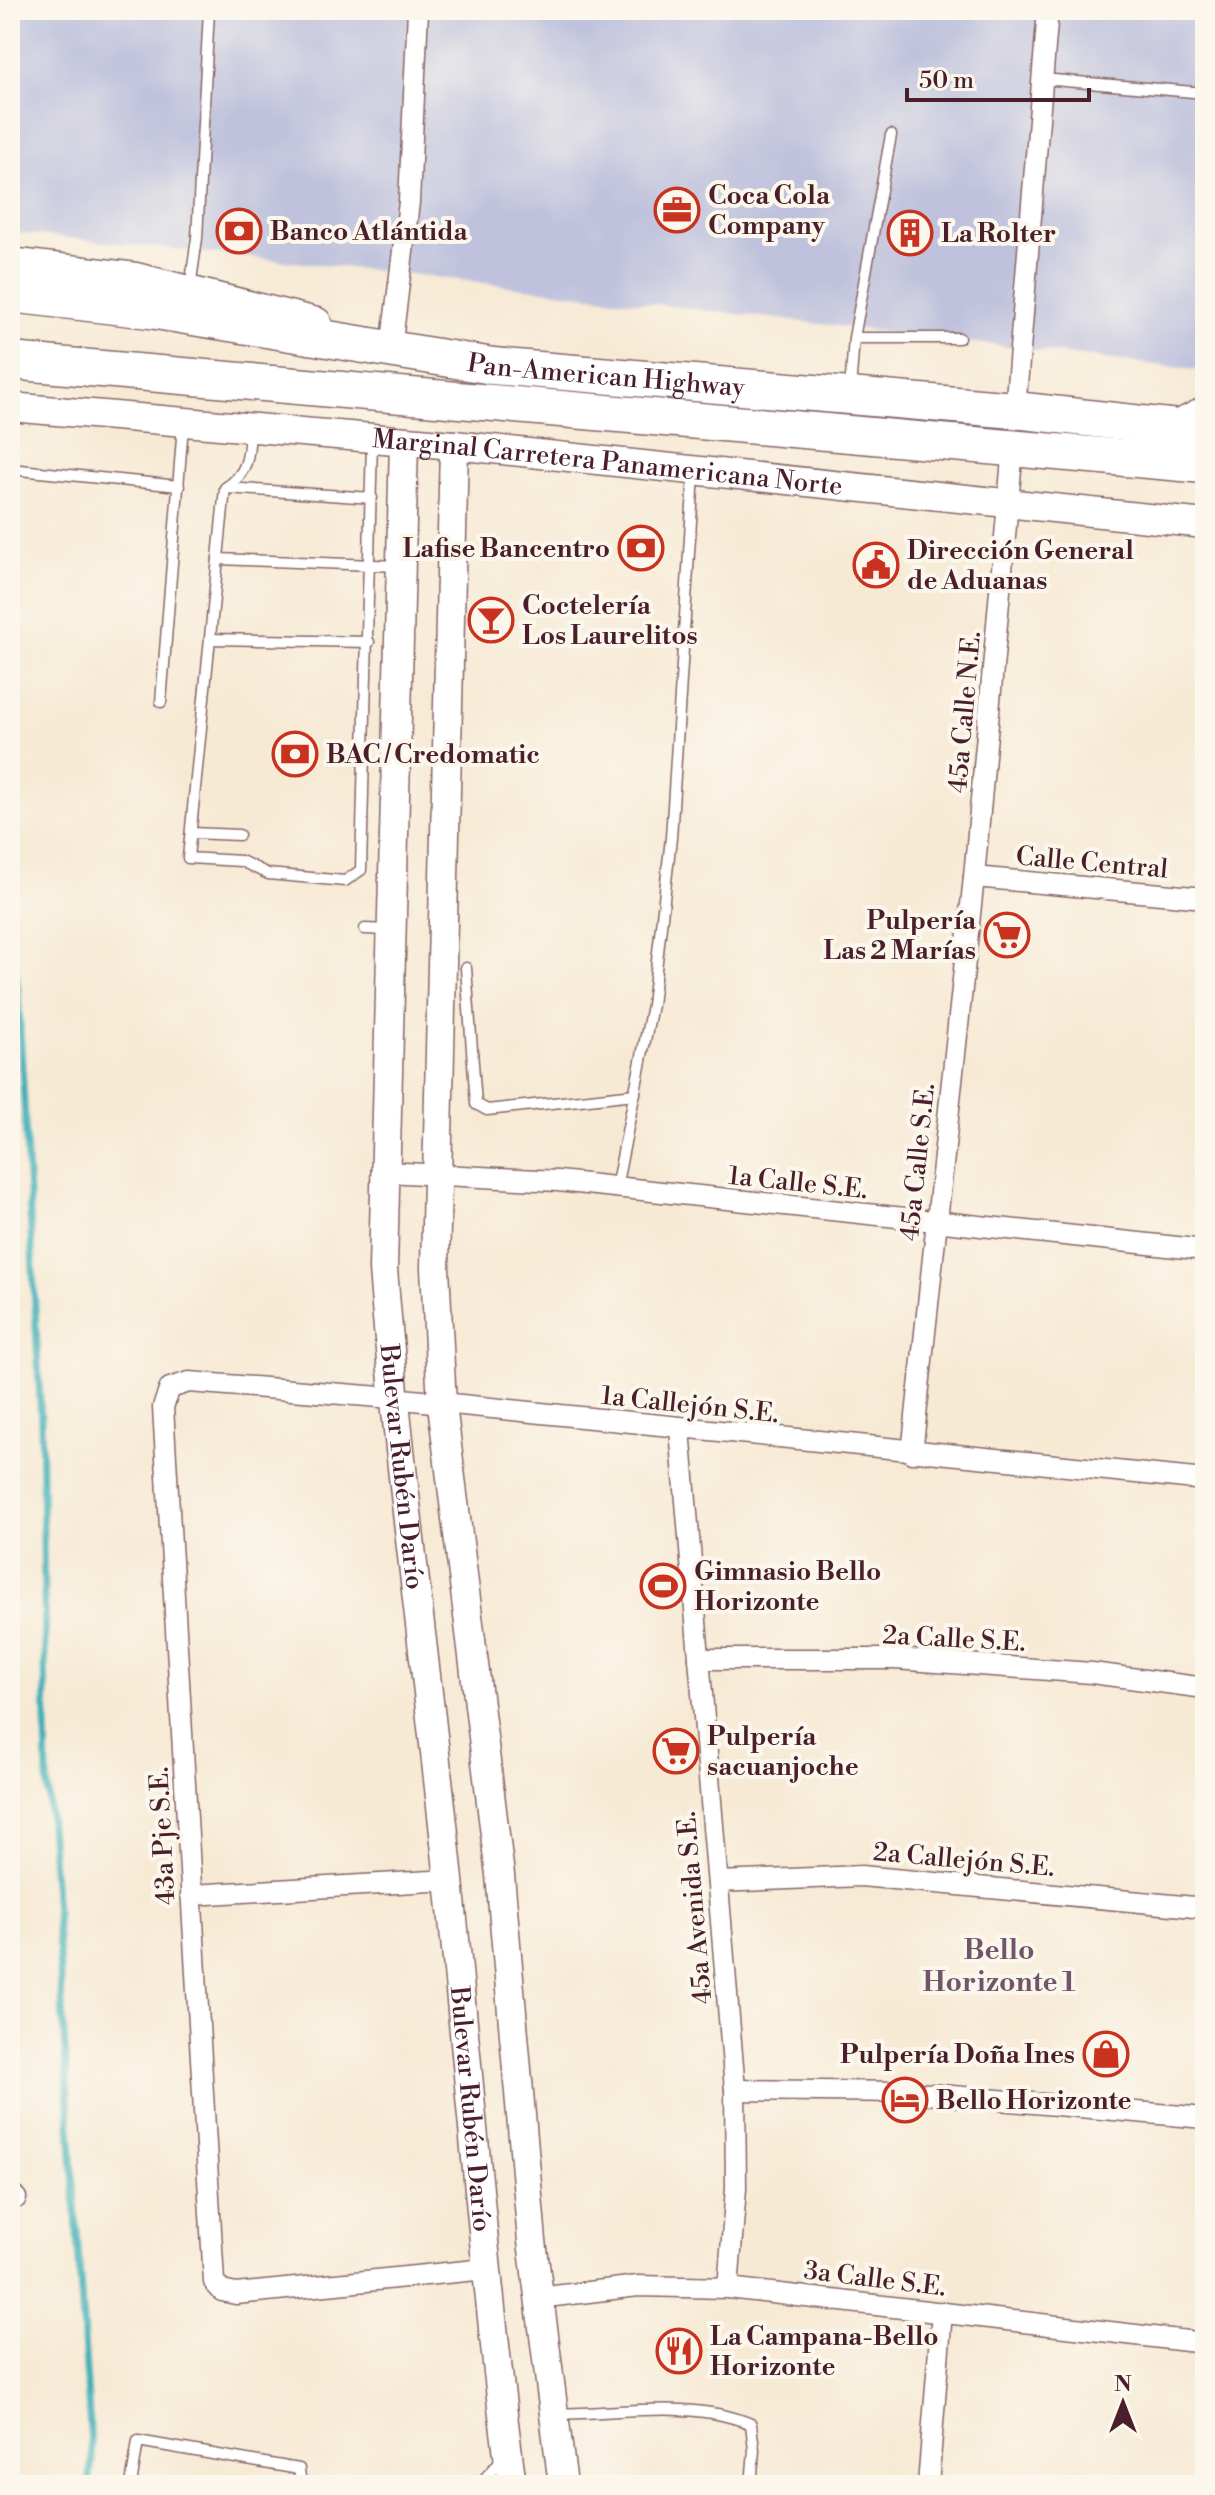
<svg xmlns="http://www.w3.org/2000/svg" width="1215" height="2495" font-family="'Libre Bodoni',serif">
	<rect width="100%" height="100%" fill="#fbf7ec"/>
	<filter id="ink" filterUnits="userSpaceOnUse"><feTurbulence type="fractalNoise" baseFrequency=".0125" numOctaves="2"/><feDisplacementMap in="SourceGraphic" scale="16" xChannelSelector="R" yChannelSelector="G"/><feConvolveMatrix kernelMatrix="1 2 1 2 8 2 1 2 1" color-interpolation-filters="sRGB"/></filter>
	<filter id="wash" filterUnits="userSpaceOnUse"><feTurbulence type="fractalNoise" baseFrequency=".006" numOctaves="4" result="noise"/><feDisplacementMap in="SourceGraphic" scale="32" xChannelSelector="R" yChannelSelector="G"/><feGaussianBlur stdDeviation="1.8" result="paint"/><feColorMatrix in="noise" values="0 0 0 0 0 0 0 0 0 0 0 0 0 0 0 0 0 1.4 0 .05"/><feComposite in="paint" operator="in"/></filter>
	<g filter="url(#wash)">
		<rect width="100%" height="100%" fill="#f7ead5"/>
		<polygon fill="#c0c2dd" points="10,10 1205,10 1205,371 418,275 10,232"/>
		<g fill="none" stroke-linecap="round" stroke-linejoin="round">
			<polyline stroke="#3fb0b8" stroke-width="7" points="10,930 18,990 41,1419 47,1776 92,2460 89,2485"/>
		</g>
	</g>
	<g filter="url(#ink)">
		<g fill="none" stroke-linecap="round" stroke-linejoin="round">
			<g stroke="#876666" stroke-width="13">
				<g id="lane">
					<polyline points="1042,79 1205,93"/>
					<polyline points="1203,93 1205,63"/>
					<polyline points="190,288 197,238 209,10"/>
					<polyline points="854,338 959,338"/>
					<polyline points="850,390 854,338 891,135"/>
					<polyline points="1175,416 1205,401"/>
					<path d="M250 428C249 454 249 473 225 488L188 858 241 861 268 874 345 881 361 870 372 441"/>
					<polyline points="10,469 179,486"/>
					<polyline points="227,488 372,498"/>
					<polyline points="218,559 399,566"/>
					<polyline points="210,639 369,642"/>
					<polyline points="161,702 183,425"/>
					<polyline points="191,833 239,835"/>
					<polyline points="365,929 388,930"/>
					<polyline points="466,968 476,1104 487,1110 635,1094"/>
					<polyline points="616,1188 652,1005 671,838 694,474"/>
					<path d="M554 2414C616 2414 693 2399 751 2424L754 2450 751 2485"/>
					<polyline points="131,2485 138,2441 299,2469 301,2485"/>
					<polyline points="479,2485 502,2459"/>
				</g>
			</g>
			<g stroke="#876666" stroke-width="23">
				<g id="street">
					<polyline points="392,341 409,202 418,10"/>
					<polyline points="1015,410 1048,10"/>
					<polyline points="974,877 1205,898"/>
					<polyline points="386,1172 558,1181 1205,1250"/>
					<polyline points="680,1429 735,2090 736,2188 728,2288"/>
					<polyline points="912,1453 974,877 1013,448"/>
					<polyline points="699,1659 895,1659 1092,1673 1205,1688"/>
					<polyline points="718,1882 861,1876 1205,1908"/>
					<polyline points="191,1895 449,1880"/>
					<polyline points="735,2090 906,2092 1205,2118"/>
					<polyline points="10,2197 16,2198"/>
					<polyline points="486,2269 236,2294 222,2291 214,2282 163,1407 170,1388 189,1382 393,1398 1205,1480"/>
					<polyline points="538,2298 638,2286 728,2288 1205,2343"/>
					<polyline points="928,2485 942,2312"/>
				</g>
			</g>
			<g stroke="#876666" stroke-width="31">
				<g id="secondary">
					<polyline points="10,262 136,277 317,322"/>
					<path id="s1" d="M10 407 454 445 1205 524"/>
					<path id="s2" d="M404 442 383 1269C399 1473 428 1676 449 1880 470 2082 485 2284 512 2485"/>
					<polyline points="454,445 435,1268 442,1405 500,1875 532,2241 563,2485"/>
				</g>
			</g>
			<g stroke="#876666" stroke-width="39">
				<g id="highway">
					<path id="s3" d="M10 294 150 310 493 366 1015 410 1205 431"/>
					<polyline points="10,361 1205,465"/>
				</g>
			</g>
			<use href="#lane" stroke="#fff" stroke-width="10"/>
			<use href="#street" stroke="#fff" stroke-width="20"/>
			<use href="#secondary" stroke="#fff" stroke-width="28"/>
			<use href="#highway" stroke="#fff" stroke-width="36"/>
		</g>
	</g>
	<defs>
		<g id="office-ring" transform="scale(2.3)"><circle r="9.5" fill="#fbf7ec" stroke="#c8321e" stroke-width="1.5"/><path d="M-6-3h4V-5.5h4V-3h4V5H-6ZM-1-4.5V-3h2v-1.5ZM-6 0V1H6V0Z" fill="#c8321e"/></g>
		<g id="bank-ring" transform="scale(2.3)"><circle r="9.5" fill="#fbf7ec" stroke="#c8321e" stroke-width="1.5"/><path d="M-6-4H6V4H-6ZM0-2.3a2.3 2.3 0 1 0 0 4.6a2.3 2.3 0 1 0 0-4.6Z" fill="#c8321e"/></g>
		<g id="building-ring" transform="scale(2.3)"><circle r="9.5" fill="#fbf7ec" stroke="#c8321e" stroke-width="1.5"/><path d="M-4-6H4V6H1V3H-1V6H-4ZM-2.5-4.3h1.7v1.8h-1.7ZM.8-4.3h1.7v1.8H.8ZM-2.5-1h1.7V.8h-1.7ZM.8-1h1.7V.8H.8Z" fill="#c8321e"/></g>
		<g id="civic-ring" transform="scale(2.3)"><circle r="9.5" fill="#fbf7ec" stroke="#c8321e" stroke-width="1.5"/><path d="M-.6-6.5H3V-4.5H.6V-3L4-1V1h2V6H-6V1h2V-1L-.6-3ZM-1.2 2.5V6h2.4V2.5Z" fill="#c8321e"/></g>
		<g id="bar-ring" transform="scale(2.3)"><circle r="9.5" fill="#fbf7ec" stroke="#c8321e" stroke-width="1.5"/><path d="M-6-5H6L.8 .8V4.5H3.5V6h-7V4.5H-.8V.8Z" fill="#c8321e"/></g>
		<g id="supermarket-ring" transform="scale(2.3)"><circle r="9.5" fill="#fbf7ec" stroke="#c8321e" stroke-width="1.5"/><path d="M-6-5.5h2.5l.6 2H6L4.5 2H-2.5L-4.4-4H-6ZM-1.5 3.2a1.3 1.3 0 1 0 .1 0ZM3 3.2a1.3 1.3 0 1 0 .1 0Z" fill="#c8321e"/></g>
		<g id="stadium-ring" transform="scale(2.3)"><circle r="9.5" fill="#fbf7ec" stroke="#c8321e" stroke-width="1.5"/><path d="M0-5a6.5 5 0 1 0 0 10a6.5 5 0 1 0 0-10ZM-3.5-1.8h7v3.6h-7Z" fill="#c8321e"/></g>
		<g id="shop-ring" transform="scale(2.3)"><circle r="9.5" fill="#fbf7ec" stroke="#c8321e" stroke-width="1.5"/><path d="M-5-2.5h2.3a2.7 3.5 0 0 1 5.4 0H5L5.5 6h-11ZM-1.5-2.5h3a1.5 2.3 0 0 0-3 0Z" fill="#c8321e"/></g>
		<g id="hotel-ring" transform="scale(2.3)"><circle r="9.5" fill="#fbf7ec" stroke="#c8321e" stroke-width="1.5"/><path d="M-6-4.5h1.5V1H6V5H4.5V3h-9V5H-6ZM-4 0a1.8 1.8 0 1 1 3.6 0ZM.5 0V-2.5h3Q6-2.5 6 0Z" fill="#c8321e"/></g>
		<g id="restaurant-ring" transform="scale(2.3)"><circle r="9.5" fill="#fbf7ec" stroke="#c8321e" stroke-width="1.5"/><path d="M-5-6h1v4h1v-4h1v4h1v-4h1v5L-1.5 .5V6h-2V.5L-5-1ZM5-6V6H3V1.5H1.5Q1.5-4 5-6Z" fill="#c8321e"/></g>
	</defs>
	<g fill-rule="evenodd">
		<use href="#office-ring" x="677" y="210"/>
		<use href="#bank-ring" x="239" y="231"/>
		<use href="#building-ring" x="910" y="233"/>
		<use href="#bank-ring" x="641" y="548"/>
		<use href="#civic-ring" x="876" y="565"/>
		<use href="#bar-ring" x="491" y="620"/>
		<use href="#bank-ring" x="295" y="754"/>
		<use href="#supermarket-ring" x="1007" y="935"/>
		<use href="#stadium-ring" x="663" y="1586"/>
		<use href="#supermarket-ring" x="676" y="1751"/>
		<use href="#shop-ring" x="1106" y="2054"/>
		<use href="#hotel-ring" x="905" y="2100"/>
		<use href="#restaurant-ring" x="679" y="2351"/>
	</g>
	<g text-anchor="middle" stroke-width="8" stroke-linejoin="round" paint-order="stroke">
		<g font-size="26" font-weight="bold" fill="#4a1f2b" stroke="#fbf7ec" text-anchor="start">
			<text x="708" y="204">Coca Cola<tspan x="708" dy="30">Company</tspan></text>
			<text x="270" y="240">Banco Atlántida</text>
			<text x="941" y="242">La Rolter</text>
			<text x="610" y="557" text-anchor="end">Lafise Bancentro</text>
			<text x="907" y="559">Dirección General<tspan x="907" dy="30">de Aduanas</tspan></text>
			<text x="522" y="614">Coctelería<tspan x="522" dy="30">Los Laurelitos</tspan></text>
			<text x="326" y="763">BAC / Credomatic</text>
			<text x="976" y="929" text-anchor="end">Pulpería<tspan x="976" dy="30">Las 2 Marías</tspan></text>
			<text x="694" y="1580">Gimnasio Bello<tspan x="694" dy="30">Horizonte</tspan></text>
			<text x="707" y="1745">Pulpería<tspan x="707" dy="30">sacuanjoche</tspan></text>
			<text x="1075" y="2063" text-anchor="end">Pulpería Doña Ines</text>
			<text x="936" y="2109">Bello Horizonte</text>
			<text x="710" y="2345">La Campana-Bello<tspan x="710" dy="30">Horizonte</tspan></text>
		</g>
		<g font-size="26" fill="#4a1f2b" stroke="#fbf7ec">
			<text dy="9" stroke="none"><textPath href="#s3" startOffset="602">Pan-American Highway</textPath></text>
			<text dy="9" stroke="none"><textPath href="#s1" startOffset="600">Marginal Carretera Panamericana Norte</textPath></text>
			<text transform="translate(964 712) rotate(-85)" y="9">45a Calle N.E.</text>
			<text transform="translate(1092 862) rotate(5)" y="9">Calle Central</text>
			<text transform="translate(917 1162) rotate(-84)" y="9">45a Calle S.E.</text>
			<text transform="translate(798 1182) rotate(6)" y="9">1a Calle S.E.</text>
			<text transform="translate(690 1404) rotate(6)" y="9">1a Callejón S.E.</text>
			<text dy="9" stroke="none"><textPath href="#s2" startOffset="1026">Bulevar Rubén Darío</textPath></text>
			<text transform="translate(954 1638) rotate(3)" y="9">2a Calle S.E.</text>
			<text transform="translate(162 1836) rotate(-93)" y="9">43a Pje S.E.</text>
			<text transform="translate(964 1859) rotate(5)" y="9">2a Callejón S.E.</text>
			<text transform="translate(694 1908) rotate(-95)" y="9">45a Avenida S.E.</text>
			<text dy="9" stroke="none"><textPath href="#s2" startOffset="1672">Bulevar Rubén Darío</textPath></text>
			<text transform="translate(875 2278) rotate(7)" y="9">3a Calle S.E.</text>
		</g>
		<g font-size="28" font-weight="bold" fill="#72546b" stroke="#fbf7ec">
			<text x="999" y="1959">Bello<tspan x="999" dy="32">Horizonte 1</tspan></text>
		</g>
	</g>
	<rect width="1215" height="2495" fill="none" stroke="#fbf7ec" stroke-width="40"/>
	<g transform="translate(1123 2403)" stroke="#fbf7ec" stroke-width="6" paint-order="stroke">
	<path d="M0-6L14 30L0 20L-14 30Z" fill="#4a1f2b"/>
	<text y="-12" font-size="22" font-weight="bold" text-anchor="middle" fill="#4a1f2b">N</text>
	</g>
	<path d="M907 88v12h182v-12" fill="none" stroke="#4a1f2b" stroke-width="4"/>
	<text x="919" y="88" font-size="24" fill="#4a1f2b" stroke="#fbf7ec" stroke-width="6" paint-order="stroke">50 m</text>
</svg>
